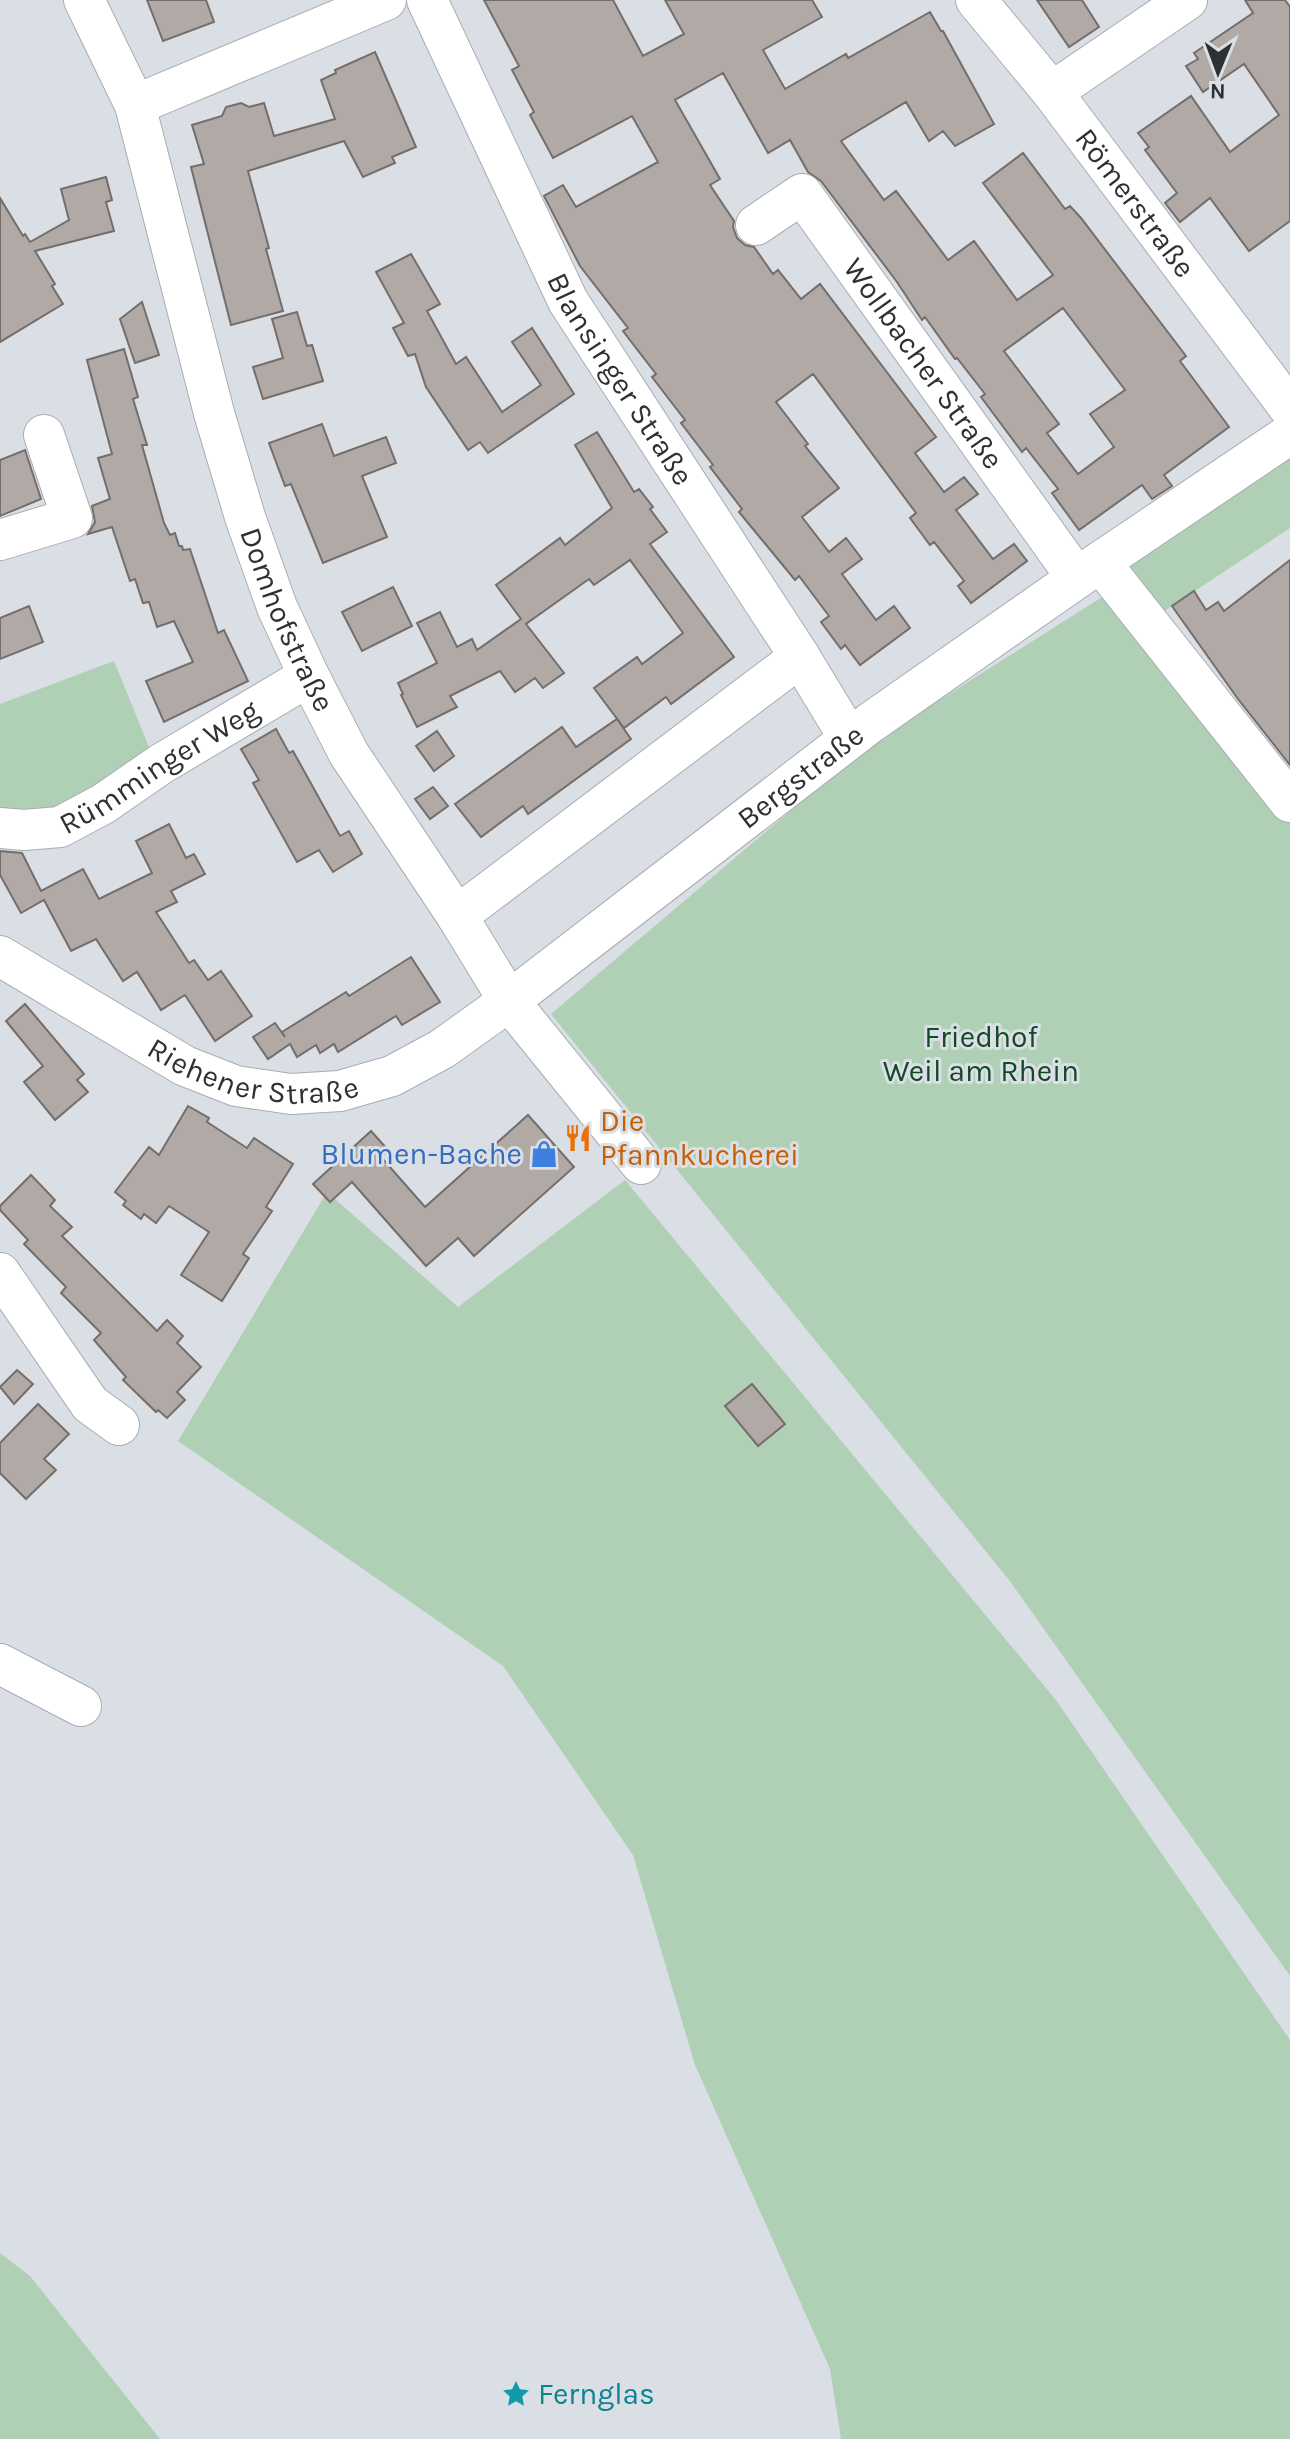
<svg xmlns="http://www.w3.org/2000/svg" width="1290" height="2439" font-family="Karla,sans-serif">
	<rect width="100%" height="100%" fill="#dadfe6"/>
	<g fill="#b0d0b6">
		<polygon points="1290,450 1290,528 1148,622 1100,562"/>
		<polygon points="1107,594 1290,818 1290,1976 1009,1580 551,1014 868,745"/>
		<polygon points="114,661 153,757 71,811 10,813 0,807 0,704"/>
		<polygon points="625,1180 1056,1700 1290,2040 1290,2439 841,2439 830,2369 695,2065 633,1855 503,1666 178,1441 327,1192 458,1307"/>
		<polygon points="0,2253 30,2276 160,2439 0,2439"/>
	</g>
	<g fill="#b1a9a5" stroke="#756d69" stroke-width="2" fill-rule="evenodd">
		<polygon points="147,0 206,0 214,22 163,41"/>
		<path d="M484 0H613L643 56 684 34 665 0H812L822 17 763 50 785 89 846 54 848 58 930 12 941 31H943L994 124 955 146 943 131 929 141 906 102 841 141 884 200 896 191 948 260 974 241 1017 300 1053 275 983 183 1023 153 1065 209 1070 206 1081 218 1186 356 1180 361 1229 427 1164 475 1172 486 1152 499 1142 485 1079 530 1052 493 1058 489 1026 448 1022 452 981 397 985 394 957 358 955 359 925 317 922 320 897 282 821 181 808 172 790 140 768 153 723 73 675 100 720 179 710 185 734 221 733 227 737 238 745 245 754 247 773 274 778 270 801 299 820 284 936 437 915 453 944 492 964 477 978 494 956 510 993 559 1014 544 1027 561 971 603 958 586 964 581 934 542 930 545 910 518 916 513 813 374 776 402 808 444 805 446 839 488 802 517 829 552 846 538 862 559 842 574 876 620 894 606 910 628 860 665 845 645 841 649 821 622 829 616 799 576 795 580 739 512 742 509 710 467 713 465 681 423 685 420 652 377 656 374 623 331 628 328 580 266 544 196 563 185 576 207 658 162 632 116 553 158 530 115 534 112 512 70 519 66ZM1063 308 1125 390 1090 414 1114 447 1078 474 1047 433 1059 424 1004 351Z"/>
		<polygon points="1037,0 1082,0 1099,27 1069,47"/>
		<polygon points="1245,0 1285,0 1290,7 1290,221 1249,251 1210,198 1180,222 1165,203 1177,193 1145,150 1149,147 1138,133 1191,96 1230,152 1279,115 1244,64 1203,92 1186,66 1198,59 1194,53 1253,13"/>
		<polygon points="375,52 416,147 392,157 395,163 363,177 344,141 248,171 269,248 266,249 283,311 231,325 191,167 204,164 192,125 222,116 226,107 241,103 249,107 264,103 274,136 335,119 321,80 336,73 335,70"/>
		<polygon points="106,177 112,200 106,202 114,231 35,251 55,284 52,286 63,304 0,342 0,198 23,236 25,234 30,242 69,220 61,189"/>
		<polygon points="411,254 440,304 427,311 456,364 466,357 502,412 541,385 512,342 532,328 574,394 488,453 480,442 468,450 426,387 415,354 408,356 393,328 404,323 376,272"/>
		<polygon points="142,302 159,355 135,363 120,319"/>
		<polygon points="297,312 307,346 312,345 323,381 263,399 253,367 283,358 272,319"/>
		<polygon points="124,349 138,397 133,399 147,445 142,445 164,523 170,535 175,533 179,546 182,546 183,550 190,549 218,633 224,630 248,681 164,722 146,681 193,662 174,621 157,627 149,602 143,603 135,579 130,581 112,527 88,534 95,522 92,506 110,499 98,458 112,454 87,360"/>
		<polygon points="322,424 334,456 386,437 396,463 362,476 387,537 323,563 291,484 285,486 269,443"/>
		<polygon points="597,432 634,492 639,489 653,507 650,509 667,532 650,544 734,657 671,704 666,697 624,728 594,688 637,657 642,664 683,633 630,560 594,585 589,579 526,624 564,673 543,688 535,678 515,692 500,671 450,696 457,707 417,727 401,695 403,694 398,683 437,663 417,623 440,612 457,647 472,639 477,650 521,619 496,585 560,538 565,545 612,508 575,445"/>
		<polygon points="25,450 41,499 0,516 0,460"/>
		<polygon points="1290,560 1290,765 1238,699 1172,606 1194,591 1206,610 1218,602 1224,611"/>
		<polygon points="393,587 412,626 362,651 342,612"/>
		<polygon points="29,606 43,642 0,659 0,618"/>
		<polygon points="617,719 631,739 528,814 523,806 481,837 455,804 562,727 576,747"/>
		<polygon points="276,729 289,753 293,751 340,836 349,831 362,854 333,872 319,850 297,862 253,783 259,780 241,749"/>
		<polygon points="437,731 454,756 434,771 416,746"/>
		<polygon points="433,787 448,806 430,819 415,799"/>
		<polygon points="169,824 186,858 194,854 205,874 171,891 177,902 156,912 189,963 194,960 208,980 221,971 252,1016 215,1041 185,995 161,1010 137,972 123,981 96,939 71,951 44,900 21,913 0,875 0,851 22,853 41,891 83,869 99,899 152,873 136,841"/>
		<polygon points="411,957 440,1002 402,1025 396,1016 338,1052 334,1044 320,1053 316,1045 297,1057 290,1044 268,1059 253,1037 275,1023 285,1037 282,1032 346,992 349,996"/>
		<polygon points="25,1004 84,1074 77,1080 88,1092 55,1120 24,1082 43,1066 6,1021"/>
		<polygon points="188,1106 209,1118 207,1122 247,1148 254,1138 293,1164 266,1207 272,1211 243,1254 249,1258 222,1301 181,1275 209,1232 169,1206 156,1223 144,1214 141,1219 123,1205 126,1201 115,1192 149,1147 159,1155"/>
		<polygon points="528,1115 574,1167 474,1256 458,1238 426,1266 352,1182 330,1202 313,1184 371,1131 388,1150 381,1157 425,1207"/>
		<polygon points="31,1175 55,1200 50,1206 72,1227 62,1236 157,1331 167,1320 183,1336 177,1343 201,1367 177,1392 185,1400 167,1418 158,1410 156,1412 123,1380 126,1377 94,1340 101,1333 61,1293 66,1287 24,1244 28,1240 0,1210 0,1206"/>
		<polygon points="17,1370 33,1384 14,1404 0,1387"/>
		<polygon points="752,1384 785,1424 758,1446 725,1406"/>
		<polygon points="38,1404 69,1434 44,1459 56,1470 26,1499 0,1473 0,1443"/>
	</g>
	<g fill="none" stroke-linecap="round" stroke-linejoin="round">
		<g stroke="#a8acb3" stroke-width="42">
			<g id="minor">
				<path id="s1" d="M84 0 135 105 214 413 245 517 277 607 309 676 349 754 457 916 509 1001 641 1164"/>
				<path id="s2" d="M427 0 568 301 800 657 849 738"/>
				<path id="s3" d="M976 0 1052 92 1290 409"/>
				<polyline points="1052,92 1187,0"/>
				<polyline points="135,105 386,0"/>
				<path id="s4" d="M756 225 802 194 1077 578"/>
				<polyline points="0,540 72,518 44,435"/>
				<polyline points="1100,562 1290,802"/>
				<path id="s5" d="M0 828 24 830 60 827 103 804 161 764 309 676"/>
				<polyline points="457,916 800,657"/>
				<path id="s6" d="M0 956 185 1066 236 1086 291 1094 340 1091 392 1076 442 1049 509 1001 870 723 1100 562 1290 434"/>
				<polyline points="0,1273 90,1404 119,1425"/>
				<polyline points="0,1664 81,1706"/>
			</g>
		</g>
		<use href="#minor" stroke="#fff" stroke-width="40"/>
	</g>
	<defs>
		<g id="restaurant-bare" transform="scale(2.16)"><path d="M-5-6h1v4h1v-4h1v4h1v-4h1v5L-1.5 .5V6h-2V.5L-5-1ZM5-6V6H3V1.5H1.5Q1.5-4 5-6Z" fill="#e8710a" stroke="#dadfe6" stroke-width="2.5" paint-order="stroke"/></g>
		<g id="shop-bare" transform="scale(2.16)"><path d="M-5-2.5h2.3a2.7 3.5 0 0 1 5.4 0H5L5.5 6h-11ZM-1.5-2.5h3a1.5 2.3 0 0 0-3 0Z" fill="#3f7fe0" stroke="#dadfe6" stroke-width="2.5" paint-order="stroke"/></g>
		<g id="sight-bare" transform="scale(2.16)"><path d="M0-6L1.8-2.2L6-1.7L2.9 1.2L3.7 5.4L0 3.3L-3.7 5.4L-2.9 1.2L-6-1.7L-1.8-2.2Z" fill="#0f9aa8" stroke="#dadfe6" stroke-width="2.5" paint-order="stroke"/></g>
	</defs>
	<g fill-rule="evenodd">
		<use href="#restaurant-bare" x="578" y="1138"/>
		<use href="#shop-bare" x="544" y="1154"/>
		<use href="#sight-bare" x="516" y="2394"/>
	</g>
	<g text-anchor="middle" stroke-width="6" stroke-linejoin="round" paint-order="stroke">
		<g font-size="30" fill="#2e3033" stroke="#dadfe6">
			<text dy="10" stroke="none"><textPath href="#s3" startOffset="258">Römerstraße</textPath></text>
			<text dy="10" stroke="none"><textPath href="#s4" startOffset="264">Wollbacher Straße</textPath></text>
			<text dy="10" stroke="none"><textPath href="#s2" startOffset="426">Blansinger Straße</textPath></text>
			<text dy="10" stroke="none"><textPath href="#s1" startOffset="654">Domhofstraße</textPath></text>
			<text dy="10" stroke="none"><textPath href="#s5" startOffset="176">Rümminger Weg</textPath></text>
			<text dy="10" stroke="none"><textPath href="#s6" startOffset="936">Bergstraße</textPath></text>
			<text dy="10" stroke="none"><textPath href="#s6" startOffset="284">Riehener Straße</textPath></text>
		</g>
		<g font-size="30" fill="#124a25" stroke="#dadfe6">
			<text x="981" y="1047">Friedhof<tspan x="981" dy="34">Weil am Rhein</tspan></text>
		</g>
		<g font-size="30" fill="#c56008" stroke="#dadfe6" text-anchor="start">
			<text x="600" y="1131">Die<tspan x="600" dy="34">Pfannkucherei</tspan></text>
		</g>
		<g font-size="30" fill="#366cbe" stroke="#dadfe6" text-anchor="end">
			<text x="522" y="1164">Blumen-Bache</text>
		</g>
		<g font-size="30" fill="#0d838f" stroke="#dadfe6" text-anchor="start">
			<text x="538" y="2404">Fernglas</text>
		</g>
	</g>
	<g transform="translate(1218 72) rotate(181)" stroke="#dadfe6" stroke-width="6" paint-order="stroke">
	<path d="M0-6L14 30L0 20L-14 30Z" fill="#2e3033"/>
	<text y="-12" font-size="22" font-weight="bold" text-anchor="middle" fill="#2e3033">N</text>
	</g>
</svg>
